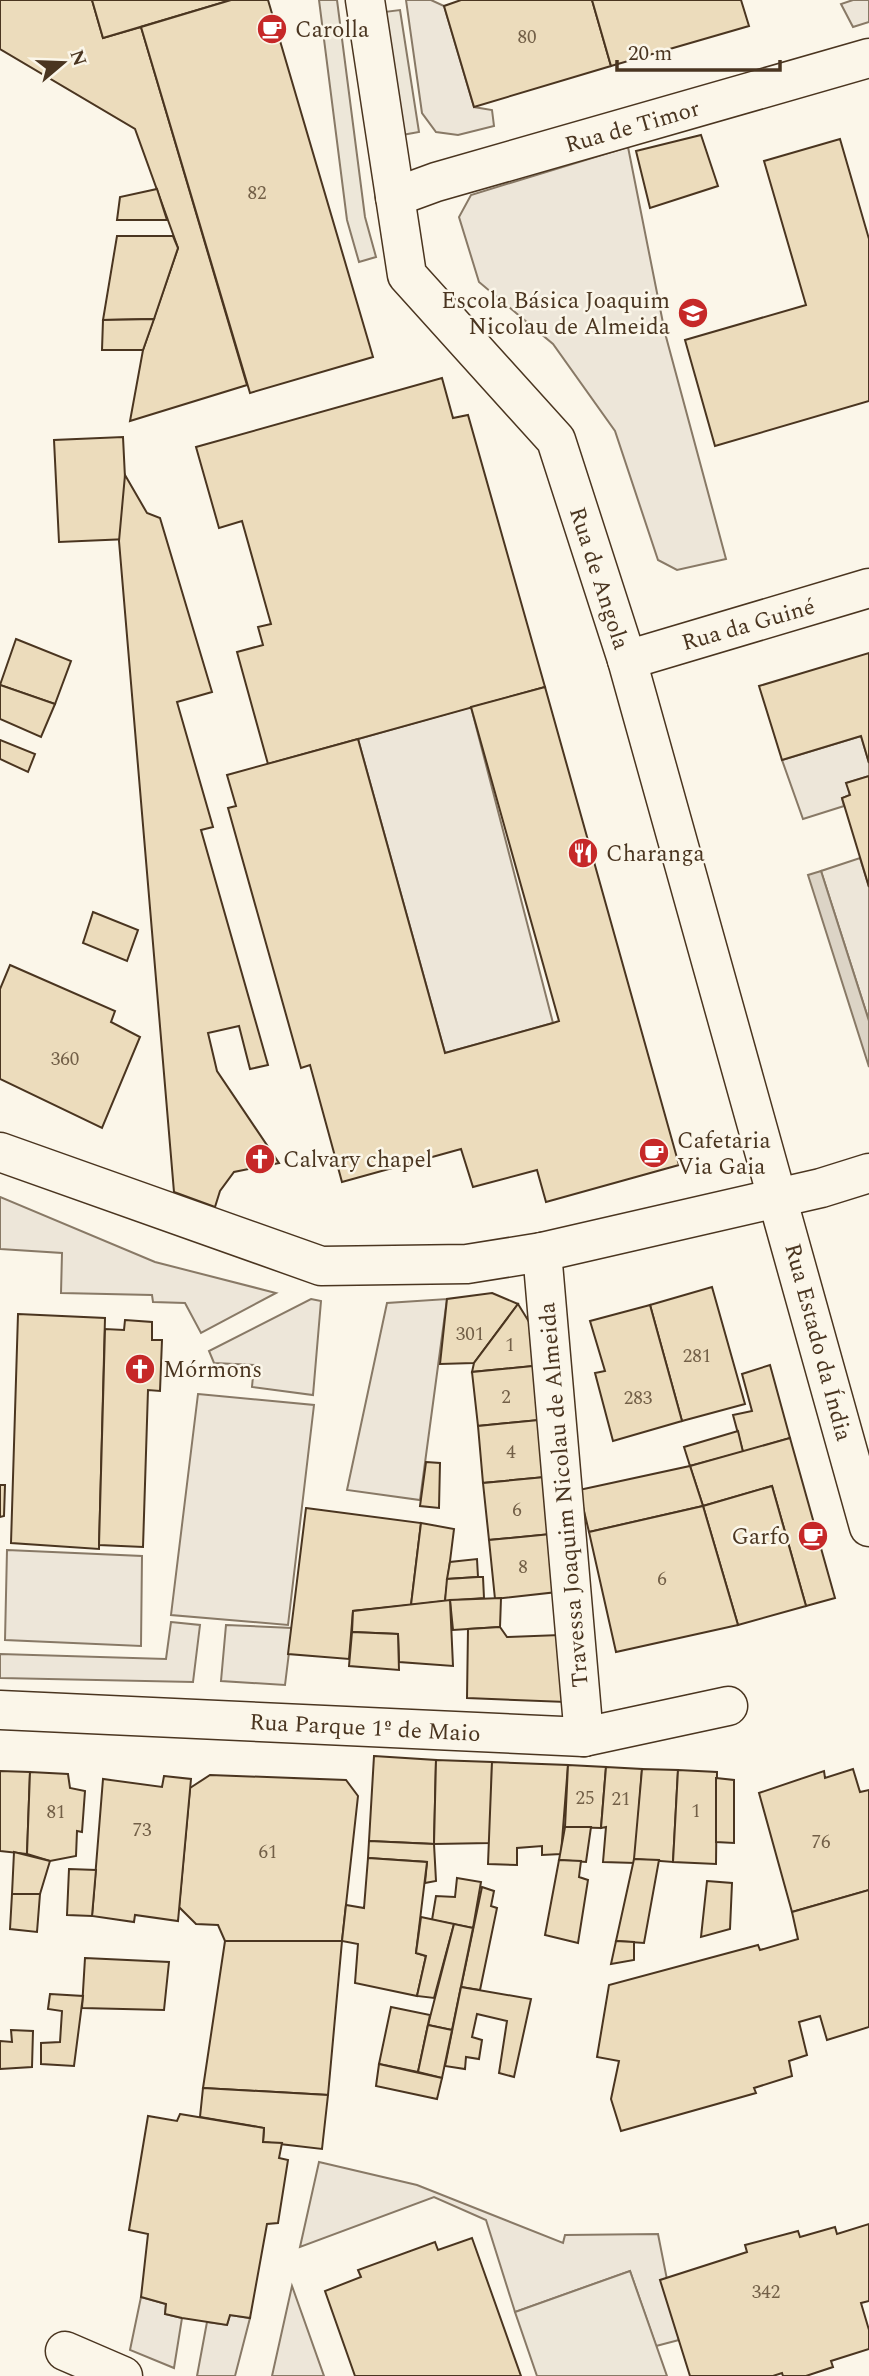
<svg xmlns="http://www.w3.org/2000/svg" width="869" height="2376" font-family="Spectral,serif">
	<rect width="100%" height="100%" fill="#fbf6e9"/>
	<g fill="#ede6d9" stroke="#887966" stroke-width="2">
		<polygon points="406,0 431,0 444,6 474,107 492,110 494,126 458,135 436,132 422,113"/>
		<polygon points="853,0 869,0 869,22 853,27 841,4"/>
		<polygon points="628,147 665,333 726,559 677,570 658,560 615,431 553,344 479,282 459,217 471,195"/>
		<polygon points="471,707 553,1023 445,1053 358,739"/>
		<polygon points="861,736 869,763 869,776 847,783 850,795 842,798 844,806 803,819 782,760"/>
		<polygon points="860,858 869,887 869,1021 821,871"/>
		<polygon points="0,1197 155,1262 276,1293 201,1333 185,1303 153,1302 152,1295 61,1293 62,1253 0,1249"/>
		<polygon points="311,1299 321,1301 313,1395 252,1387 254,1365 214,1363 209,1351"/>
		<polygon points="447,1299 420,1500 347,1490 387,1303"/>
		<polygon points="198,1394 314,1405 288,1625 171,1615"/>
		<polygon points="7,1550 142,1556 141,1646 5,1640"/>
		<polygon points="171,1622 200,1625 193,1682 0,1678 0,1654 166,1659"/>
		<polygon points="226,1625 292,1628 285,1685 221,1681"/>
		<polygon points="319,2162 417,2185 563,2243 565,2235 658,2234 679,2340 656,2346 630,2271 515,2312 486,2220 434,2197 300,2247"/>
		<polygon points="292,2286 324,2376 272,2376"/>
		<polygon points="141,2297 166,2304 165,2314 182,2318 174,2368 130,2350"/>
		<polygon points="230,2315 250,2318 235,2376 197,2376 207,2322 227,2325"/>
	</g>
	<g fill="#ede7d9" stroke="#887966" stroke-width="2">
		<polygon points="319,0 337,0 365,217 376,257 359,262 347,220"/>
		<polygon points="400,10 419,132 402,135 384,12"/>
		<polygon points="630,2271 667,2376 537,2376 515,2312"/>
	</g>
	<polygon fill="#dcd4c6" stroke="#887966" stroke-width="2" points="821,871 869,1021 869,1067 808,875"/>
	<g fill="#ecdcbc" stroke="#4a3520" stroke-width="2">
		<polygon points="0,0 92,0 103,38 141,27 247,385 130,421 143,350 178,248 135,129 0,49"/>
		<polygon points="92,0 231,0 103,38"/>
		<polygon points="231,0 268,0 373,357 250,393 141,27"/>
		<polygon points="461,0 592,0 611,66 474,107 444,6"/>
		<polygon points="592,0 741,0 749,26 611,66"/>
		<polygon points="701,135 718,186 650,208 636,151"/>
		<polygon points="840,139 869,239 869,401 715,446 685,340 806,305 764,161"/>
		<polygon points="157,189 167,220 117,220 120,197"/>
		<polygon points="117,236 173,236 178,248 154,319 103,320"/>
		<polygon points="154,319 143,350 102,350 103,320"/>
		<polygon points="442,378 453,418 468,415 545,687 268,764 237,652 263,645 258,627 271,624 242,521 219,528 196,447"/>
		<polygon points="123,437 128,539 59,542 54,440"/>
		<polygon points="125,475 147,513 160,518 212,692 177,702 213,827 201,830 268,1065 250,1069 239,1026 208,1033 217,1071 279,1163 234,1172 220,1191 215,1207 174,1192 119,541"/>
		<polygon points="16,639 71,661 55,704 0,685"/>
		<polygon points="869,653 869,763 861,736 782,760 759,686"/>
		<polygon points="0,685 55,704 41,737 0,719"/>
		<polygon points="545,687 679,1165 546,1202 537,1170 473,1187 461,1149 342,1182 310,1065 301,1068 228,808 236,806 227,775 358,739 445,1053 553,1023 559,1021 471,707"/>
		<polygon points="0,740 35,754 28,772 0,759"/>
		<polygon points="869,776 869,887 842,798 850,795 846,783"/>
		<polygon points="93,912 138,930 127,961 83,943"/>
		<polygon points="10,965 115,1011 111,1022 140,1037 102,1128 0,1079 0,989"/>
		<polygon points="712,1287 745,1404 682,1421 650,1305"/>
		<polygon points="492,1293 518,1304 474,1363 440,1364 447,1299"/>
		<polygon points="518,1304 531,1325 533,1366 472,1372 474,1363"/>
		<polygon points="650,1305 682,1421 613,1441 595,1373 605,1371 590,1321"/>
		<polygon points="18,1314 105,1318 99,1549 11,1543"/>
		<polygon points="125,1320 152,1322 152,1340 162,1340 160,1391 148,1390 143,1547 99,1545 105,1329 124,1330"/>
		<polygon points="770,1365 790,1438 743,1452 733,1415 752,1411 742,1374"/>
		<polygon points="533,1366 539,1420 478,1426 472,1372"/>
		<polygon points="539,1420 545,1477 483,1483 478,1426"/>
		<polygon points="738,1431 743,1452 690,1466 684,1447"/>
		<polygon points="790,1438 835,1598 806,1606 772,1486 703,1506 690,1466"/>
		<polygon points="426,1462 440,1463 439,1508 420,1506"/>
		<polygon points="690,1466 703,1506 589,1532 579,1490"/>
		<polygon points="545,1477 551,1534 489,1540 483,1483"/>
		<polygon points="0,1485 5,1485 4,1516 0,1517"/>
		<polygon points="772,1486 806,1606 738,1625 703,1506"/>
		<polygon points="703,1506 738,1625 616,1652 589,1532"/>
		<polygon points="306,1508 421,1523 411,1605 353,1611 349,1659 288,1654"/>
		<polygon points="421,1523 454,1529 445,1601 411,1605"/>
		<polygon points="551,1534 557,1592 495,1599 489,1540"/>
		<polygon points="477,1559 478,1577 447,1579 450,1562"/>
		<polygon points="478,1577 483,1577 484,1598 445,1601 447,1579"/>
		<polygon points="501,1598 500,1627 453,1630 450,1600"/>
		<polygon points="450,1600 453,1666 399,1662 398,1634 352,1632 353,1611"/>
		<polygon points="500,1627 507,1637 560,1635 566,1702 467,1698 468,1629"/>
		<polygon points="352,1632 398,1634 399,1670 349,1666"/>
		<polygon points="374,1756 436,1760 434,1844 369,1841"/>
		<polygon points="436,1760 492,1762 491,1843 434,1844"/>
		<polygon points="492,1762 568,1765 561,1854 542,1855 542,1846 517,1848 517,1865 488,1864"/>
		<polygon points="568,1765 606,1767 601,1828 565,1827"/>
		<polygon points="606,1767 642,1769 635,1863 603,1862 606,1827 601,1828"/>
		<polygon points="642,1769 678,1770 673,1862 634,1859"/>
		<polygon points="853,1769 860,1792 869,1790 869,1890 792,1912 759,1793 824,1771 825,1778"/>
		<polygon points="678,1770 717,1772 716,1864 673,1862"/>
		<polygon points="0,1771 30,1772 27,1854 0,1851"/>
		<polygon points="30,1772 68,1774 70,1788 85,1791 82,1832 77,1831 76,1856 50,1861 27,1854"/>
		<polygon points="210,1775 346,1780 358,1796 342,1941 225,1941 218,1925 196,1924 179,1907 190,1788"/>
		<polygon points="164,1776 191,1779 178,1921 135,1915 134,1922 92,1916 103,1779 162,1787"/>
		<polygon points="716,1778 734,1780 734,1843 716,1842"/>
		<polygon points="565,1827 591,1827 586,1862 559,1860"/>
		<polygon points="369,1841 434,1844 436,1881 425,1883 427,1862 368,1858"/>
		<polygon points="14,1852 50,1861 40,1894 12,1894"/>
		<polygon points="368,1858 427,1862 416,1953 426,1956 417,1996 355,1983 358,1944 342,1941 346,1905 364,1908"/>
		<polygon points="634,1859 659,1860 644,1943 616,1941"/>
		<polygon points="559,1860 581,1861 579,1877 588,1880 578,1943 545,1935"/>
		<polygon points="69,1869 96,1870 92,1916 67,1915"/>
		<polygon points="457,1878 481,1882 473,1928 432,1920 436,1896 455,1897"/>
		<polygon points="707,1881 732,1883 730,1929 701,1937"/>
		<polygon points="482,1887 494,1891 491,1906 497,1908 480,1990 461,1987"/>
		<polygon points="869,1890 869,2027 827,2040 820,2016 799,2022 807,2055 789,2061 792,2076 754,2088 756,2093 621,2131 611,2099 619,2061 597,2057 609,1985 758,1945 760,1950 798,1939 792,1912"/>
		<polygon points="12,1894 40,1894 37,1932 10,1929"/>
		<polygon points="421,1917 454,1924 434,1998 417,1996 426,1956 416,1953"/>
		<polygon points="454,1924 473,1928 452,2030 428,2025"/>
		<polygon points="225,1941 342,1941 328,2095 203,2088"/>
		<polygon points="616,1941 634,1942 634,1960 611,1964"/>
		<polygon points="85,1958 169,1962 164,2010 82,2008"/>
		<polygon points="461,1987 531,1999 514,2077 499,2073 507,2021 477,2014 472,2037 482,2040 479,2059 466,2057 465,2069 445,2066"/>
		<polygon points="50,1994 83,1996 74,2066 41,2064 41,2043 60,2042 62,2011 48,2009"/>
		<polygon points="391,2007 430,2015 418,2072 379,2064"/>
		<polygon points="428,2025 452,2030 442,2078 418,2072"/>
		<polygon points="11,2030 33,2031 32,2067 0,2069 0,2041 12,2042"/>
		<polygon points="379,2064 442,2078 437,2099 376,2086"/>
		<polygon points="203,2088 328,2095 322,2149 263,2142 264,2128 200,2117"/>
		<polygon points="180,2114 264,2128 263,2142 282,2143 279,2158 288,2160 278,2223 267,2224 250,2318 230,2315 227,2325 182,2318 165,2314 166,2304 141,2297 148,2234 129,2230 148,2116 177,2121"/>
		<polygon points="869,2224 869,2301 861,2303 869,2330 869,2349 831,2361 833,2367 806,2376 783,2376 782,2373 773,2376 690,2376 660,2280 747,2252 745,2245 798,2231 800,2237 835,2227 837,2234"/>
		<polygon points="472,2238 521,2376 355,2376 325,2291 361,2277 358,2270 435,2242 438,2250"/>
	</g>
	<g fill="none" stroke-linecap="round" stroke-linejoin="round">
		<g stroke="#4a3520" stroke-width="41">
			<g id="minor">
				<polyline points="365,0 407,275 556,440 627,660 869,1527"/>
				<polyline points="395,197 436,182 869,58"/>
				<polyline points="627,660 869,588"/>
				<polyline points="0,1152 321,1266 467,1264 542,1252 821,1188 869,1173"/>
				<polyline points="542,1252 584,1737"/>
				<polyline points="0,1710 584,1737 728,1706"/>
				<polyline points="65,2351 123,2376"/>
			</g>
		</g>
		<use href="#minor" stroke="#fbf6e9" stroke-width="38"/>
	</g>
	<defs>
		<g id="cafe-disc" transform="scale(1.575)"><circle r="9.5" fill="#c62828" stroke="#fbf6e9"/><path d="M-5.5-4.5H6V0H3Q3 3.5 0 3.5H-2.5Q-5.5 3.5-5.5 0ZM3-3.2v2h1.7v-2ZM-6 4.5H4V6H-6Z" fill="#fff"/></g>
		<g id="school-disc" transform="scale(1.575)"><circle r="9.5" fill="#c62828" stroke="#fbf6e9"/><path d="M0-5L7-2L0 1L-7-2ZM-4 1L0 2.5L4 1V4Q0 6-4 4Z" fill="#fff"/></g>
		<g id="restaurant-disc" transform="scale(1.575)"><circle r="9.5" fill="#c62828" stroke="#fbf6e9"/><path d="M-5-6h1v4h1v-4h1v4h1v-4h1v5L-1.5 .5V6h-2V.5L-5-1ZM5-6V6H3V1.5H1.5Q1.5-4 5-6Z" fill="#fff"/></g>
		<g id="church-disc" transform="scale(1.575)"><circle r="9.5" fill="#c62828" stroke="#fbf6e9"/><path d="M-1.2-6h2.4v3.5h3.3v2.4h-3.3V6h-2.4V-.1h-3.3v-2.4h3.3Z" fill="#fff"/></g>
	</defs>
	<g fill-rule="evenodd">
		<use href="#cafe-disc" x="272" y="29"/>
		<use href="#school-disc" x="693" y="313"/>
		<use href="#restaurant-disc" x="583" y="853"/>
		<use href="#cafe-disc" x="654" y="1153"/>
		<use href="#church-disc" x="260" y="1159"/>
		<use href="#church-disc" x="140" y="1369"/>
		<use href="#cafe-disc" x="813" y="1536"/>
	</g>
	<g text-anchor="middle" stroke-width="5" stroke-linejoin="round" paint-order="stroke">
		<g font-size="19" fill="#725f47">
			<text x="527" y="43">80</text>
			<text x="257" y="199">82</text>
			<text x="65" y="1065">360</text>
			<text x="470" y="1340">301</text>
			<text x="510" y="1351">1</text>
			<text x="697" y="1362">281</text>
			<text x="506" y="1403">2</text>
			<text x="638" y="1404">283</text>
			<text x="511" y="1458">4</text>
			<text x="517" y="1516">6</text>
			<text x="523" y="1573">8</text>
			<text x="662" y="1585">6</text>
			<text x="585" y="1804">25</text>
			<text x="621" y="1805">21</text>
			<text x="696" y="1817">1</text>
			<text x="56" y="1818">81</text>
			<text x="142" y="1836">73</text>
			<text x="821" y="1848">76</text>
			<text x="268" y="1858">61</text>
			<text x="766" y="2298">342</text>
		</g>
		<g font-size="23" fill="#4a3520" stroke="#fbf6e9" text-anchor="start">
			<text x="295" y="37">Carolla</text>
			<text x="670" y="308" text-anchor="end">Escola Básica Joaquim<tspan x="670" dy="26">Nicolau de Almeida</tspan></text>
			<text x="606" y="861">Charanga</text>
			<text x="677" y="1148">Cafetaria<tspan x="677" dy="26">Via Gaia</tspan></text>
			<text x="283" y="1167">Calvary chapel</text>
			<text x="163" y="1377">Mórmons</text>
			<text x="790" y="1544" text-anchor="end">Garfo</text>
		</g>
		<g font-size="23" fill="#4a3520" stroke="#fbf6e9">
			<text transform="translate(632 126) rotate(-16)" y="8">Rua de Timor</text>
			<text transform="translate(600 578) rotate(72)" y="8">Rua de Angola</text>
			<text transform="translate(748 624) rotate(-16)" y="8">Rua da Guiné</text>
			<text transform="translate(819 1342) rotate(75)" y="8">Rua Estado da Índia</text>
			<text transform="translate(563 1495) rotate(-95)" y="8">Travessa Joaquim Nicolau de Almeida</text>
			<text transform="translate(365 1727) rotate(3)" y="8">Rua Parque 1º de Maio</text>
		</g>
	</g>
	<g transform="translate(63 63) rotate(71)" stroke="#fbf6e9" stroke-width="5" paint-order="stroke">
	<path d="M0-5L12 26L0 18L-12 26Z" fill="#4a3520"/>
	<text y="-10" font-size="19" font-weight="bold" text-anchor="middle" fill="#4a3520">N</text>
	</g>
	<path d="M617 60v10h163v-10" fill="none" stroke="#4a3520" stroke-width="3.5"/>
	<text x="628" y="60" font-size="21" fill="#4a3520" stroke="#fbf6e9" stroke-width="5" paint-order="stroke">20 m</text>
</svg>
